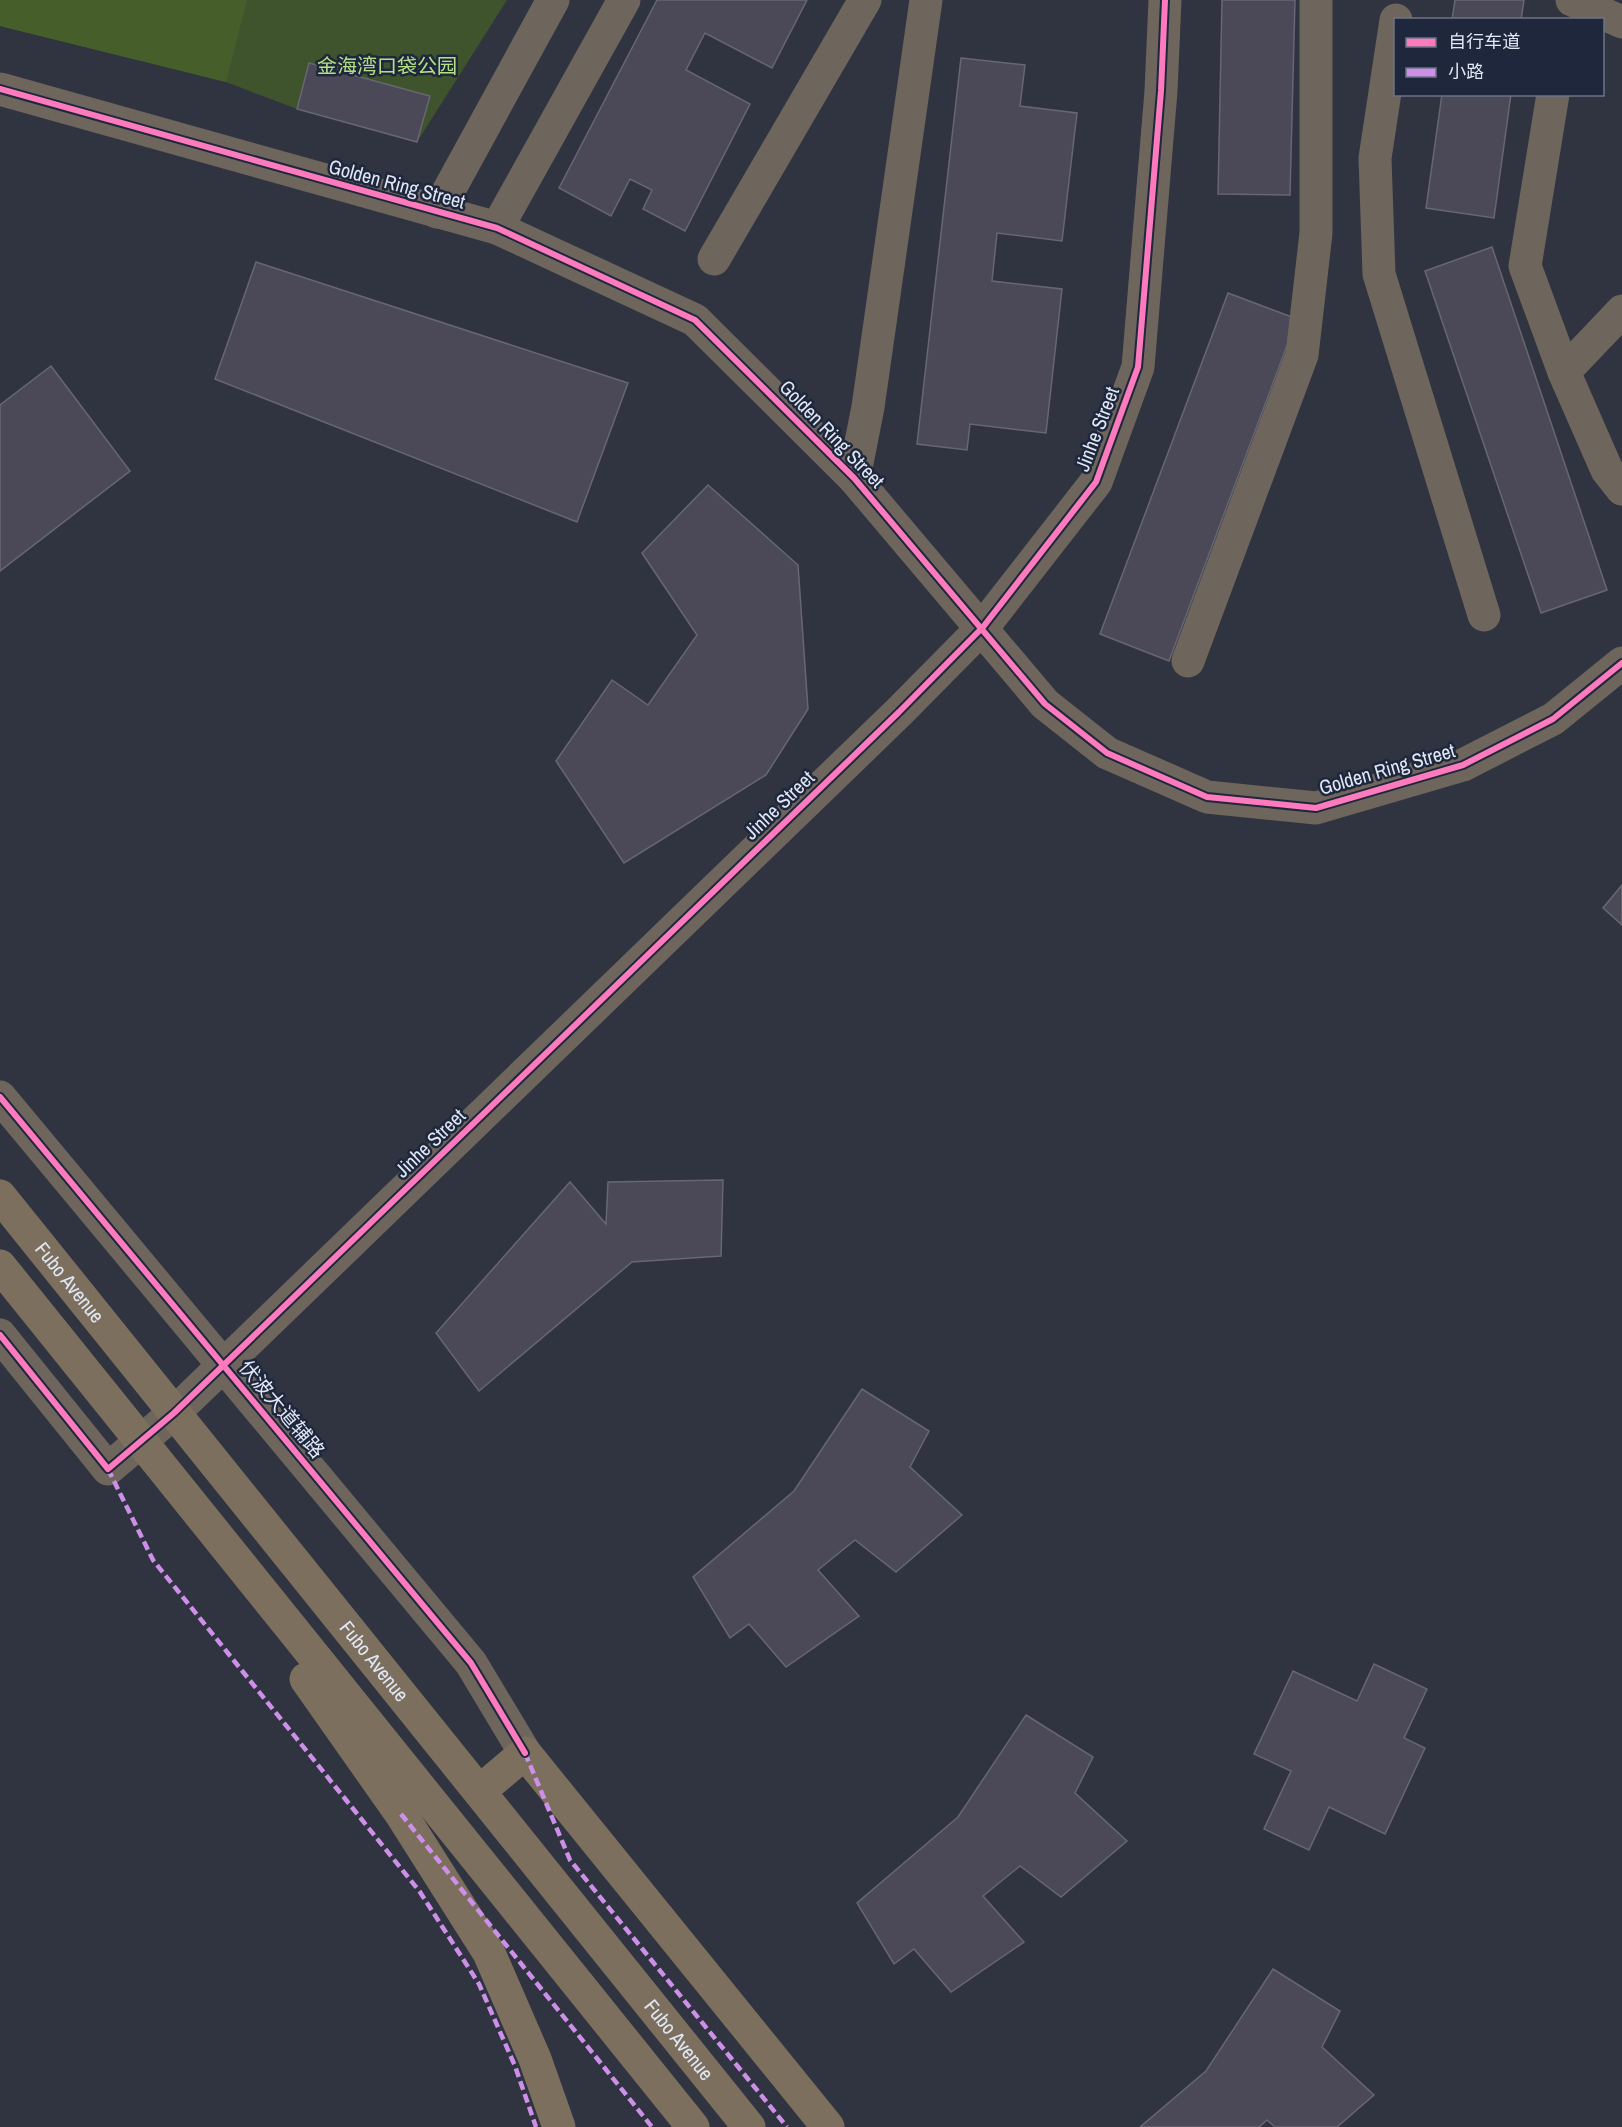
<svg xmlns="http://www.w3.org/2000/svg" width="1622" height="2127" font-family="'Archivo Narrow','Noto Sans SC',sans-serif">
	<rect width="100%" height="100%" fill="#2f3440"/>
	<polygon fill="#3f532c" points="0,0 507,0 417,142 297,109 226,82 0,26"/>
	<polygon fill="#465f2a" points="0,0 247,0 226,82 0,26"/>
	<g fill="#4b4958" stroke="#676771" stroke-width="1.5">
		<polygon points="657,0 807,0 772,68 705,33 686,70 750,104 685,231 643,209 652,190 630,179 611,216 559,188"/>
		<polygon points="1222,0 1295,0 1290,195 1218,194"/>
		<polygon points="1455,0 1524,0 1521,20 1452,20"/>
		<polygon points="961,58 1025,65 1020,106 1077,113 1062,241 997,233 992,281 1062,289 1046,433 970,424 967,450 917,444"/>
		<polygon points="309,63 430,96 417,142 297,109"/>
		<polygon points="1442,94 1511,94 1494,218 1426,208"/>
		<polygon points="1492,247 1607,590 1541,613 1425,271"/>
		<polygon points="256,262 628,383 577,522 215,379"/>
		<polygon points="1228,293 1297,319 1169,661 1100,634"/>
		<polygon points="51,366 130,471 0,571 0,405"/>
		<polygon points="708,485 798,565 808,709 766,775 624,863 556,761 612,680 648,705 697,635 642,553"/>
		<polygon points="1622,885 1622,925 1603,908"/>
		<polygon points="723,1180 721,1256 632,1262 479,1391 436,1333 570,1182 606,1224 608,1182"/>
		<polygon points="862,1389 929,1431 910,1467 962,1515 896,1572 855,1540 818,1570 859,1616 786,1667 749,1624 730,1638 693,1577 794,1491"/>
		<polygon points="1374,1664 1427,1689 1404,1738 1425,1748 1385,1834 1329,1807 1309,1850 1264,1829 1291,1771 1254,1754 1293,1671 1357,1701"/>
		<polygon points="1026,1715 1093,1757 1075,1793 1127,1841 1061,1897 1020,1866 983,1896 1024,1942 951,1992 914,1949 894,1964 857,1903 958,1817"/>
		<polygon points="1273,1969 1340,2011 1322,2047 1374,2095 1337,2127 1275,2127 1267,2120 1259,2127 1140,2127 1206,2071"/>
	</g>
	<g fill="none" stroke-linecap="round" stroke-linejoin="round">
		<g stroke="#6e655c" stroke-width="33">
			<polyline points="1572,0 1622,22"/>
			<polyline points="1396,20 1375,158 1379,274 1484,615"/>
			<polyline points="0,89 497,228 695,320 854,478 1045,704 1107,753 1207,797 1316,808 1463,765 1553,719 1622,663"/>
			<polyline points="1553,94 1525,266 1564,372 1607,470 1622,489"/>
			<polyline points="437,212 553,0"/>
			<polyline points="497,228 624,0"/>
			<polyline points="714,259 865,0"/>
			<polyline points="1564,372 1622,311"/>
			<polyline points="854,478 868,407 926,0"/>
			<polyline points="1188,661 1302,355 1316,233 1316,0"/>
			<polyline points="0,1097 471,1663 525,1753"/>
			<polyline points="0,1335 108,1469 174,1413 899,712 983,627 1096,482 1138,367 1161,91 1165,0"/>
		</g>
		<g stroke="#7c6f5e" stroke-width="33">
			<path id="s1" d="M0 1196 749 2127"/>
			<polyline points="0,1266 693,2127"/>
			<polyline points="306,1679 401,1814 489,1953 535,2059 559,2127"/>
			<polyline points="480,1791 525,1753 828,2127"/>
		</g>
		<g stroke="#ce8fe9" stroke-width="4.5" stroke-dasharray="9 4.5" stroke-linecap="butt">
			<polyline points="108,1469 153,1560 420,1892 479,1984 515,2066 536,2127"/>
			<polyline points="525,1753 570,1860 787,2127"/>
			<polyline points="401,1814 652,2127"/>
		</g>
		<g stroke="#1e273c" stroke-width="10">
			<g id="cycleway">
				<polyline points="0,89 497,228 695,320 854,478 1045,704 1107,753 1207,797 1316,808 1463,765 1553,719 1622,663"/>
				<polyline points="0,1097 471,1663 525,1753"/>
				<polyline points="0,1335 108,1469 174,1413 899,712 983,627 1096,482 1138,367 1161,91 1165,0"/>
			</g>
		</g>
		<use href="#cycleway" stroke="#fd7abc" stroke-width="6"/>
	</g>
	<g text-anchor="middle" stroke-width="5" stroke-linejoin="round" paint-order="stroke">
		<g font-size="20" fill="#b4e085" stroke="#1e273c">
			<text x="387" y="73">金海湾口袋公园</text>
		</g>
		<g font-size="20" fill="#e0e7f5" stroke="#1e273c">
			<text transform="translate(397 184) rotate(15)" y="7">Golden Ring Street</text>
			<text transform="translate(1097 429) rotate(-69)" y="7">Jinhe Street</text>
			<text transform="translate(832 434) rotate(46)" y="7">Golden Ring Street</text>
			<text transform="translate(1387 769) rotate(-16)" y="7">Golden Ring Street</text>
			<text transform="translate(779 805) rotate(-44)" y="7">Jinhe Street</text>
			<text transform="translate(430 1143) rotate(-44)" y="7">Jinhe Street</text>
			<text dy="7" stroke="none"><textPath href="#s1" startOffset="111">Fubo Avenue</textPath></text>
			<text transform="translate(282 1409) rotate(50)" y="7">伏波大道辅路</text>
			<text dy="7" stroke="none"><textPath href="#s1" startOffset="597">Fubo Avenue</textPath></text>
			<text dy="7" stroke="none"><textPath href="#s1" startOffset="1083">Fubo Avenue</textPath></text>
		</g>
	</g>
	<rect x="1394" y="18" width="210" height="78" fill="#1e273c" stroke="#6c7486" stroke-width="1.5"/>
	<rect x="1406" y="38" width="30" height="9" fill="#fd7abc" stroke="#6c7486" stroke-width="1.5"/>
	<text x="1448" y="48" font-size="18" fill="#e0e7f5">自行车道</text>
	<rect x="1406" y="68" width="30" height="9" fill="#ce8fe9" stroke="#6c7486" stroke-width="1.5"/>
	<text x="1448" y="78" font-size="18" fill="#e0e7f5">小路</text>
</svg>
